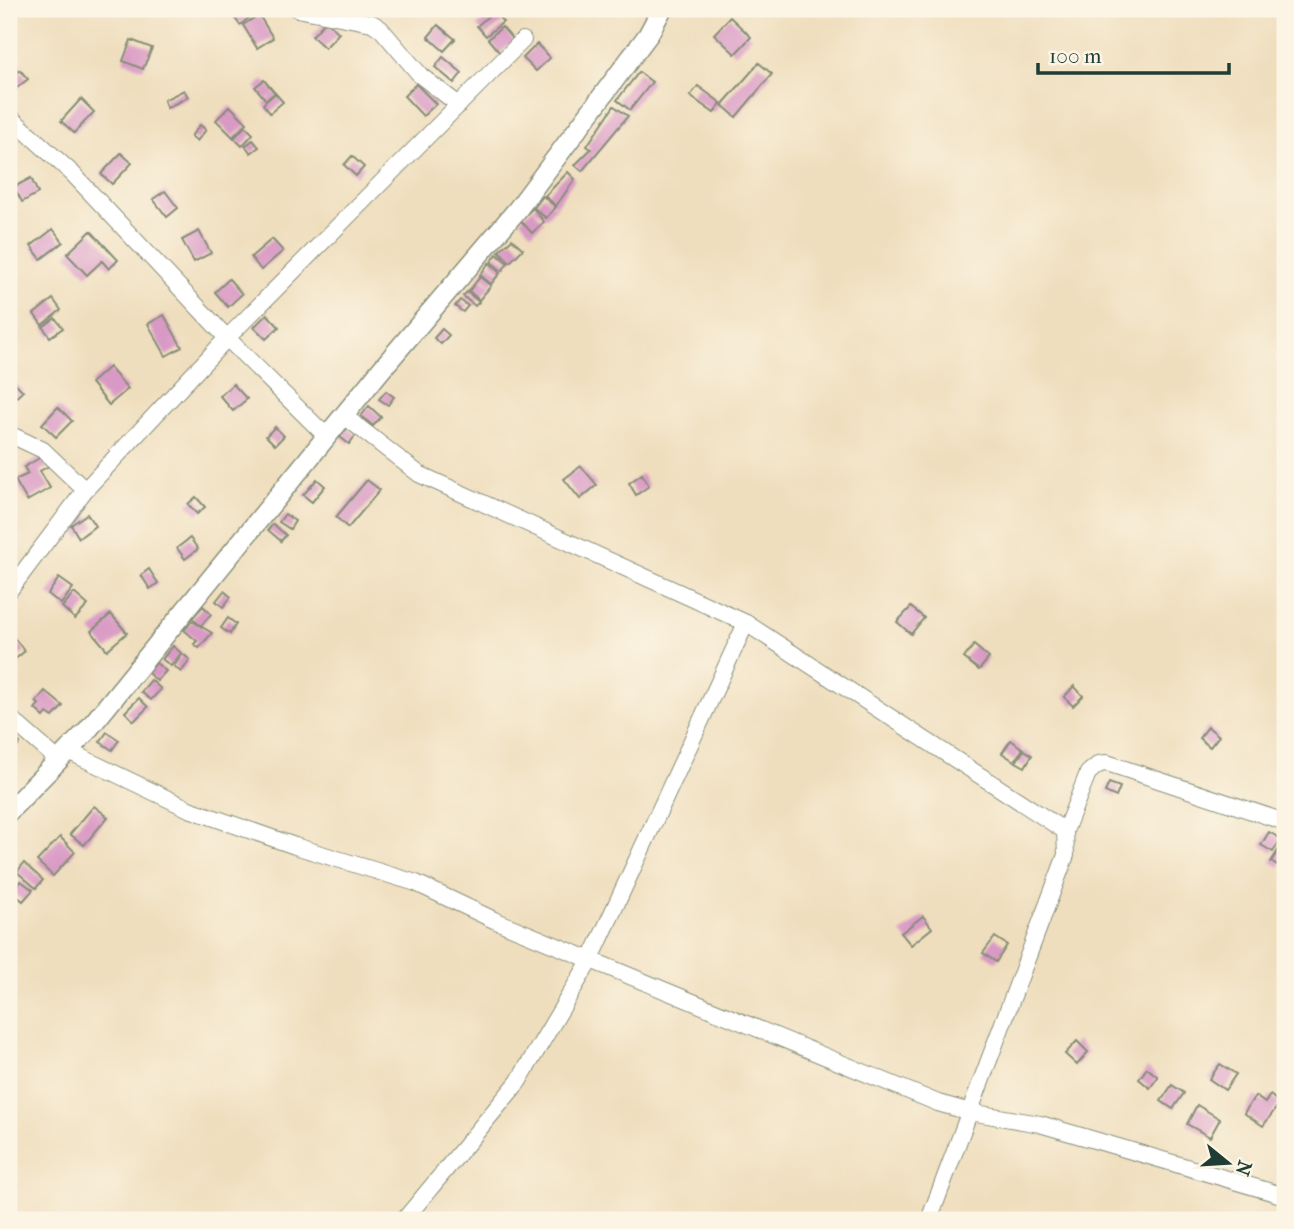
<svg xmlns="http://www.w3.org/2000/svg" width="1294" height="1229" font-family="'IM FELL French Canon',serif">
	<rect width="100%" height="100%" fill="#fcf5e5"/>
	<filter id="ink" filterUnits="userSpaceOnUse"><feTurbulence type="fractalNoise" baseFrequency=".0143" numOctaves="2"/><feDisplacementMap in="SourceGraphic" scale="14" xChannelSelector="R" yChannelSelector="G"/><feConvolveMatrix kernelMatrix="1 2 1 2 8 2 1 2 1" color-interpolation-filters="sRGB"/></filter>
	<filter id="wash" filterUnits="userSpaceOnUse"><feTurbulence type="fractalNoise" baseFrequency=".00686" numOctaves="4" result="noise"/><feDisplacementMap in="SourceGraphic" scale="28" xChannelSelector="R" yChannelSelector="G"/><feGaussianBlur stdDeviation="1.57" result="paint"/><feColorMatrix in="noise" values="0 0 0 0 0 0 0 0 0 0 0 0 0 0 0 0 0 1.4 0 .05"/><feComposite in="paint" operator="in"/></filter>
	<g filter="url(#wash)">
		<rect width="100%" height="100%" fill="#efdebd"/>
		<g id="blocks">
			<g fill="#d999c5">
				<polygon points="228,9 251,9 255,13 240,25"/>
				<polygon points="494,11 503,22 486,36 477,26"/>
				<polygon points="259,15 273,38 257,48 243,25"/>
				<polygon points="730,17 751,37 735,54 714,34"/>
				<polygon points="326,21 339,33 325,48 312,36"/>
				<polygon points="438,25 455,39 444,51 428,37"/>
				<polygon points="502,27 514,41 500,53 488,39"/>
				<polygon points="131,40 152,48 143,69 123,61"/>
				<polygon points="537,44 550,58 536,71 523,58"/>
				<polygon points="443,57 462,73 454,83 435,67"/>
				<polygon points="11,61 18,70 9,77 9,63"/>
				<polygon points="759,63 772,74 736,117 722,105"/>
				<polygon points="20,70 28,79 9,94 9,79"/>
				<polygon points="639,72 652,82 630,110 617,100"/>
				<polygon points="264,80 275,93 266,100 255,87"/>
				<polygon points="416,84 436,104 423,116 404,96"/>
				<polygon points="698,86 721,103 714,113 690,96"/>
				<polygon points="184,90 188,97 167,108 164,100"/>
				<polygon points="275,93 283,102 270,113 263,104"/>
				<polygon points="81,99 94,112 74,133 61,121"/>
				<polygon points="230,106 247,123 233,137 216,120"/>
				<polygon points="614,106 628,116 582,171 575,165 591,149 587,146"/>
				<polygon points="200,125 206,130 197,141 191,136"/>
				<polygon points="245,126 253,134 242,146 234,138"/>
				<polygon points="253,140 259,147 251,153 245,146"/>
				<polygon points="121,153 132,163 112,184 101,174"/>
				<polygon points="352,156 364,167 356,176 344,165"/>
				<polygon points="568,172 575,179 556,206 545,196"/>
				<polygon points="31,178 38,193 22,202 14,187"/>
				<polygon points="165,191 178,208 167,217 153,199"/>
				<polygon points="543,196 556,207 546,218 534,208"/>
				<polygon points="533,208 544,222 532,233 520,220"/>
				<polygon points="53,229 63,242 41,259 31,246"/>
				<polygon points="91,231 118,260 109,269 102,261 87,275 67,254"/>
				<polygon points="199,231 211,253 194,262 182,240"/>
				<polygon points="272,239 283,251 261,270 251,257"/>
				<polygon points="512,239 523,249 510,262 499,251"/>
				<polygon points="497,254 508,263 502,271 491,262"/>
				<polygon points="489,263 500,273 491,284 480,275"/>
				<polygon points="480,277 491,286 479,300 469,291"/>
				<polygon points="229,279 242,294 228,307 215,292"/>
				<polygon points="467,292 479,302 475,306 463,296"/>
				<polygon points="53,299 61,310 42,325 34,314"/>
				<polygon points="460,300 468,306 463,312 455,306"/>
				<polygon points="267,314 279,327 266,339 254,327"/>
				<polygon points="164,315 182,347 166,356 148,324"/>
				<polygon points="55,318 63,328 50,337 43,327"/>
				<polygon points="442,329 449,335 441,344 434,338"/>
				<polygon points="109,367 128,389 109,405 91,383"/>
				<polygon points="10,378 23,391 9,404 9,379"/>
				<polygon points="233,384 247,399 233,411 220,396"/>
				<polygon points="386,391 394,397 388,405 379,399"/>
				<polygon points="369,406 381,417 373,426 361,416"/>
				<polygon points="58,407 72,421 56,437 42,424"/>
				<polygon points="275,427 284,436 275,445 266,436"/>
				<polygon points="347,428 356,435 349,444 340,437"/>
				<polygon points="43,456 49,466 40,471 50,488 27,501 15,480 28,474 24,467"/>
				<polygon points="581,466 597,485 580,499 564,479"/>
				<polygon points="642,474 649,486 636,495 629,483"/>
				<polygon points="317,479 325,486 312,502 303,495"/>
				<polygon points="367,480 380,490 348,528 336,517"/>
				<polygon points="196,497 205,507 197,514 188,504"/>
				<polygon points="87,514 95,526 79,538 71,525"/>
				<polygon points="285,514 295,521 290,529 279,522"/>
				<polygon points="273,524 286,535 281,541 268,530"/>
				<polygon points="190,538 198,549 185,559 177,548"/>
				<polygon points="149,569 158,583 150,589 141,575"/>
				<polygon points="59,578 73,588 61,604 48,594"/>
				<polygon points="224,591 231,597 223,607 216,601"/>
				<polygon points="74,593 88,605 75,619 62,607"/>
				<polygon points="203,606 211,614 201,626 192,618"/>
				<polygon points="911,607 924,618 911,634 897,622"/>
				<polygon points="111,614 127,633 107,650 91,631"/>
				<polygon points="228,618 236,624 230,634 221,628"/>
				<polygon points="192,621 212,633 199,648 194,644 197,641 184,630"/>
				<polygon points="9,632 25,651 9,664"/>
				<polygon points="974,645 989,658 979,670 964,658"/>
				<polygon points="173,646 181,653 171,666 162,659"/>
				<polygon points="183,654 190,660 181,672 174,666"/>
				<polygon points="156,663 166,671 157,681 148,673"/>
				<polygon points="151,680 161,689 151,700 141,692"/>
				<polygon points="1074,686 1083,696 1073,706 1064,697"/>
				<polygon points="45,691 63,706 53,717 47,713 44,717 35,709 39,704 36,702"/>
				<polygon points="139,698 148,707 134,721 125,712"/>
				<polygon points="1208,727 1219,736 1210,747 1199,738"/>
				<polygon points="107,732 119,740 112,750 100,742"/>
				<polygon points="9,733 20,743 9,757"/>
				<polygon points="1011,740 1023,749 1014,761 1002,753"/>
				<polygon points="1024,750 1032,755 1025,767 1016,762"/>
				<polygon points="1109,783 1120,787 1116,797 1105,792"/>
				<polygon points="94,806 108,817 84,845 70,834"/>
				<polygon points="1269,832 1281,839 1273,852 1261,845"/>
				<polygon points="60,837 75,852 53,876 37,861"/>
				<polygon points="1285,839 1285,857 1279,867 1271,862"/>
				<polygon points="24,863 43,880 36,888 17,872"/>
				<polygon points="21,881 33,890 23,901 12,892"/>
				<polygon points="923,916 932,928 911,945 901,933"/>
				<polygon points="995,937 1007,945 996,962 983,953"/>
				<polygon points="1077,1041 1088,1052 1077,1065 1065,1054"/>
				<polygon points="1220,1064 1236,1074 1225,1090 1209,1079"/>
				<polygon points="1147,1068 1158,1077 1150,1088 1139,1079"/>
				<polygon points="1172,1085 1184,1093 1173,1109 1161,1101"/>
				<polygon points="1270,1095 1280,1103 1263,1126 1244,1113 1255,1096 1265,1103"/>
				<polygon points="1197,1105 1220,1119 1210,1137 1187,1124"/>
			</g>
		</g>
	</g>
	<g filter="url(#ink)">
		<use href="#blocks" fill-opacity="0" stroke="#878e78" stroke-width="2"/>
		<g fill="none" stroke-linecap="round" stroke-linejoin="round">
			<g stroke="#878e78" stroke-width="18">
				<g id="minor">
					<polyline points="297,9 372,23 381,29 421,76 459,105"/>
					<polyline points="9,116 73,174 227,338 326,436"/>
					<polyline points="343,415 419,474 746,623 1065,831 1066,855 929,1220"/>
					<polyline points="9,434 43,450 85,490"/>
					<polyline points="9,591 85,490 227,338 523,40"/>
					<polyline points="9,717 58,760"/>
					<polyline points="68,751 189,809 295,846 416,883 494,920 938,1103 970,1112 1040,1124 1285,1196"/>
					<polyline points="1065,831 1088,773 1099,764 1107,763 1285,822"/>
					<polyline points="404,1220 518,1082 591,959 746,623"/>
				</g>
			</g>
			<g stroke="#878e78" stroke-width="22">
				<polyline id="major" points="9,811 86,732 380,371 517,210 648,35 662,9"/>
			</g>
			<use href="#minor" stroke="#fff" stroke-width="16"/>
			<use href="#major" stroke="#fff" stroke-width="19"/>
		</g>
	</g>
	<rect width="1294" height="1229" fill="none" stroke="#fcf5e5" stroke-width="35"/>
	<g transform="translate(1228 1163) rotate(108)" stroke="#fcf5e5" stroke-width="5" paint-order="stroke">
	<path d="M0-5L12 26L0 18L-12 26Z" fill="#1f3d34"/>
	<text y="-10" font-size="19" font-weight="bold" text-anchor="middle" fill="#1f3d34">N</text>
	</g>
	<path d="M1038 63v10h191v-10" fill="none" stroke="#1f3d34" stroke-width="3.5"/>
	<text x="1049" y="63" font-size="21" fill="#1f3d34" stroke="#fcf5e5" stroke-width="5" paint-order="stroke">100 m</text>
</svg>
